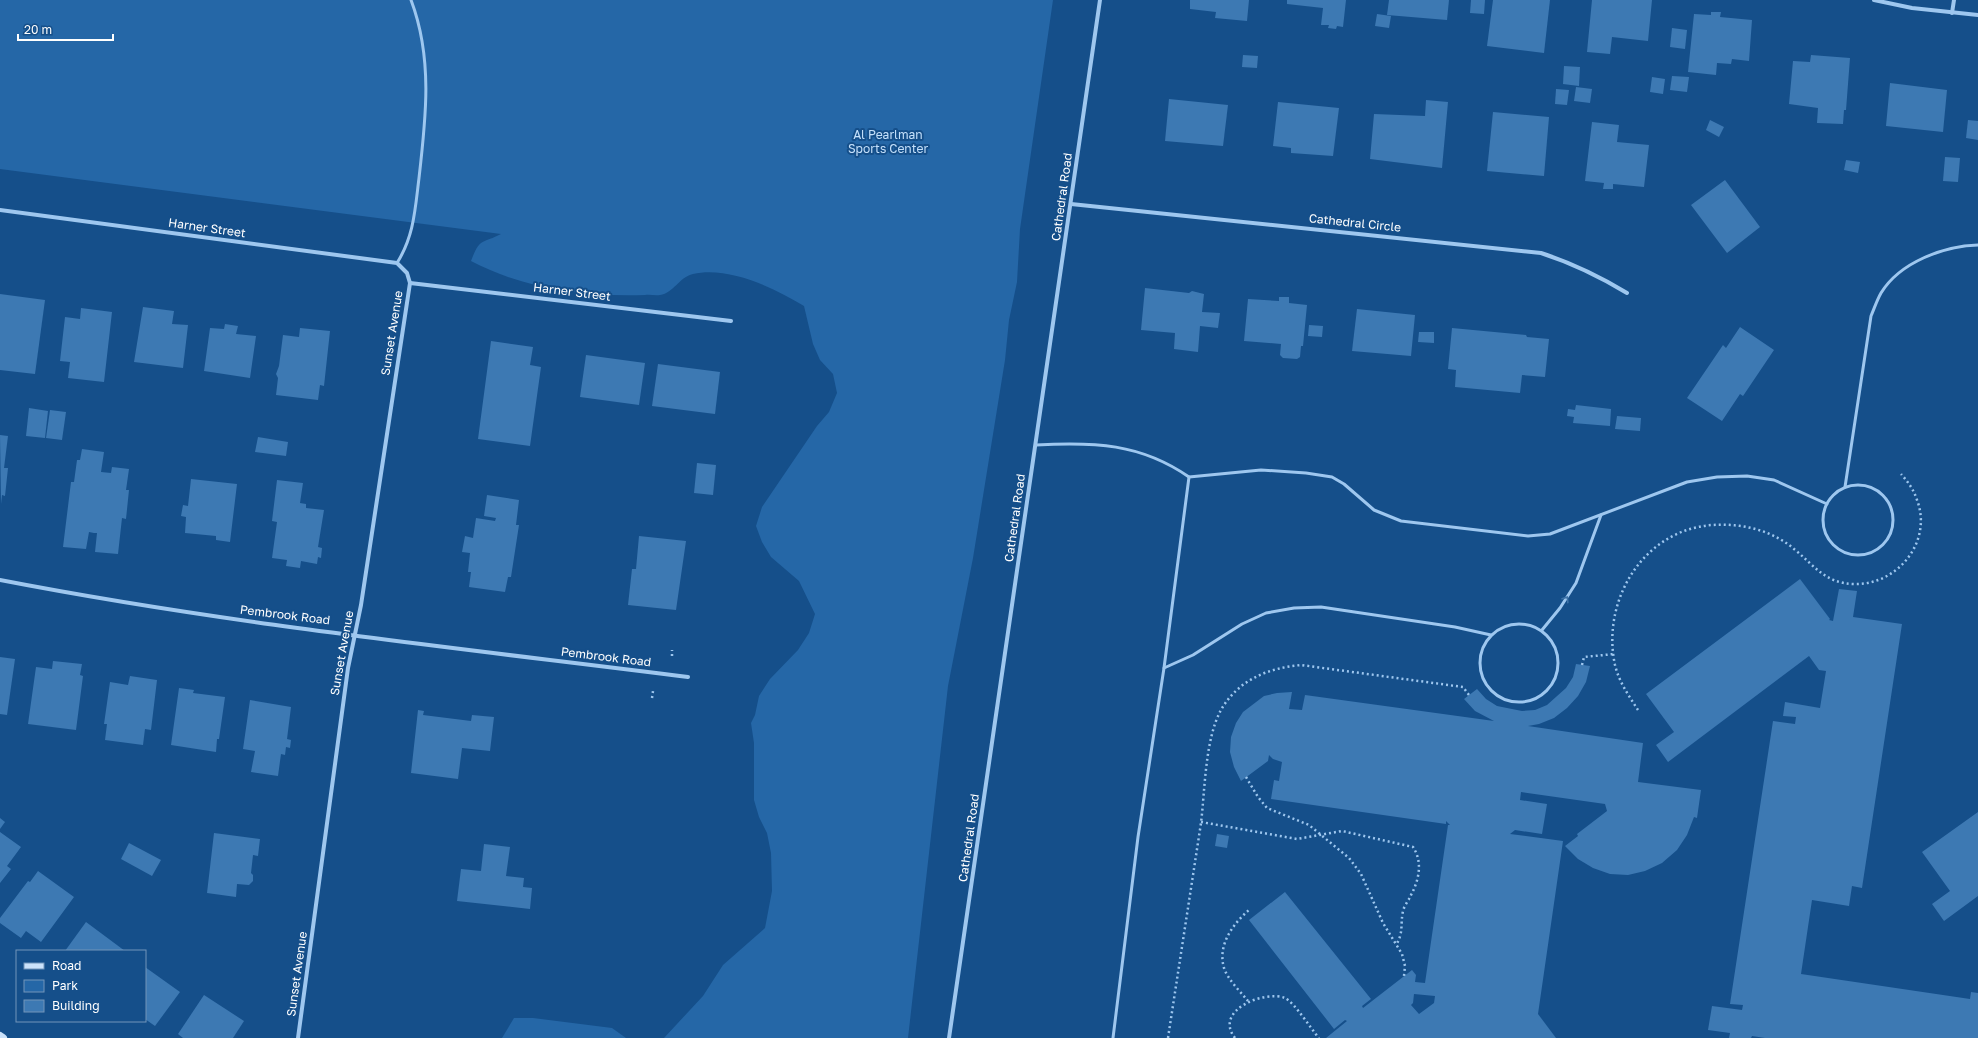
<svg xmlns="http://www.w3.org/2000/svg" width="1978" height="1038" font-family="'Golos Text',sans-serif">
	<rect width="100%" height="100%" fill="#154f8a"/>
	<g fill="#2567a7">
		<path d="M0 0H1053L1020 229 1017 282 1009 320 1005 360 973 558 948 686 908 1038H664L703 996 723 965 765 928 772 891 771 853 767 833 759 817 754 800V743L751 723 755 715 759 696 770 679 798 650 809 633 815 614 799 581 771 557 762 542 756 526 762 507 817 426 829 412 837 393 833 374 820 360 813 344 804 306C774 288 729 266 693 274 679 277 674 293 660 295 655 296 650 294 645 295 586 297 524 289 471 261 480 237 482 244 501 234L0 169Z"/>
		<polygon points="514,1018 533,1018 612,1028 626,1038 502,1038"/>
	</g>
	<g fill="#3d79b3" fill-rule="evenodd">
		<polygon points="1190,0 1249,0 1247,21 1215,18 1216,12 1190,9"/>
		<polygon points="1287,0 1346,0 1343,27 1337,26 1336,29 1328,28 1329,25 1321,25 1323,8 1287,4"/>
		<polygon points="1389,0 1449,0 1447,20 1387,15"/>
		<polygon points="1471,0 1485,0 1484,14 1470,13"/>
		<polygon points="1493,0 1550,0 1544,53 1487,46"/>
		<polygon points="1592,0 1652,0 1648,41 1612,37 1610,54 1587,52"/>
		<polygon points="1711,12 1721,12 1720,17 1752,20 1749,61 1732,59 1731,64 1717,63 1716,75 1688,72 1694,14 1711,15"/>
		<polygon points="1377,14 1391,16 1389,28 1375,26"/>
		<polygon points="1672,28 1687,30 1685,49 1670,47"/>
		<polygon points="1243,55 1258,56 1257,68 1242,67"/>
		<polygon points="1811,55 1850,58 1846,110 1844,110 1843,124 1817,123 1818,108 1789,104 1793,61 1810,62"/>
		<polygon points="1564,66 1580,67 1579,86 1563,84"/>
		<polygon points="1672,76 1689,77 1687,92 1670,90"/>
		<polygon points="1652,77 1665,79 1663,94 1650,92"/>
		<polygon points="1890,83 1947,90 1943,132 1886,126"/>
		<polygon points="1576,87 1592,89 1590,103 1574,101"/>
		<polygon points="1556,89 1569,90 1567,105 1555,104"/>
		<polygon points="1169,99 1228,105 1223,146 1165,141"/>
		<polygon points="1426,100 1448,102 1442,168 1370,159 1374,114 1425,116"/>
		<polygon points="1278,102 1339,108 1333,156 1291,153 1291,148 1273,146"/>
		<polygon points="1493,112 1549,117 1544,176 1487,171"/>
		<polygon points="1710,120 1724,127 1719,137 1706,130"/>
		<polygon points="1968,120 1978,121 1978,140 1966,138"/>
		<polygon points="1592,122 1619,125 1617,142 1649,145 1644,187 1613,184 1613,189 1603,189 1604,183 1585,181"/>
		<polygon points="1945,157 1960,158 1958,182 1943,181"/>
		<polygon points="1846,160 1860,162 1858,173 1844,170"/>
		<polygon points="1725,180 1760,227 1727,253 1691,205"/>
		<polygon points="1145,288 1189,293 1192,291 1204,294 1202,312 1220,313 1218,328 1200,326 1198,352 1174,349 1175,333 1141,330"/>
		<polygon points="0,294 45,300 35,374 0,370"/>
		<polygon points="1279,297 1289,297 1289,303 1307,305 1303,346 1301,346 1300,357 1297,359 1283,358 1280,355 1281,344 1244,341 1248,299 1279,301"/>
		<polygon points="143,307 174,311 172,324 188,325 183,368 134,362"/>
		<polygon points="81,308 112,312 104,382 68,378 70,362 60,361 65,317 80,319"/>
		<polygon points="1357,309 1415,315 1411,356 1352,351"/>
		<polygon points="225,324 238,326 236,334 256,336 250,378 204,371 210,328 224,329"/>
		<polygon points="1309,325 1323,326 1322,337 1308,336"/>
		<polygon points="1740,327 1774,350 1743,396 1740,394 1722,421 1687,398 1723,345 1726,348"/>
		<polygon points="300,328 330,331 324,386 320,385 318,400 276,395 278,378 276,374 279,366 283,335 299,337"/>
		<polygon points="1452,328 1526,335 1527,337 1549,339 1545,377 1522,375 1520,393 1455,387 1456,370 1448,369"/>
		<polygon points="1419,332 1434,332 1434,343 1418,342"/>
		<polygon points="491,341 533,347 530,365 541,367 530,446 478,439"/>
		<polygon points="586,355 645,363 639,405 580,397"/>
		<polygon points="658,364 720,372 715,414 652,406"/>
		<polygon points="1576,405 1611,409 1610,426 1573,423 1574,417 1567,416 1568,409 1575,410"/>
		<polygon points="29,408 48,411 45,438 26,436"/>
		<polygon points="50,410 66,412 62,440 46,438"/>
		<polygon points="1617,416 1641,418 1640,431 1615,429"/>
		<polygon points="0,435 8,436 4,468 8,468 5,496 2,495 1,504"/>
		<polygon points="258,437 288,442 286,456 255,452"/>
		<polygon points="82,449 104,452 101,472 111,473 112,467 129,469 126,490 129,490 126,519 122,518 118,554 95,552 97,533 94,533 89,532 86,549 63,547 71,482 74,482 77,460 80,460"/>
		<polygon points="697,463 716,465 713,495 694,493"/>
		<polygon points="191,479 237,484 230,542 216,540 216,536 185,533 186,517 181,516 183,505 188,506"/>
		<polygon points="277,480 303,483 300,503 306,504 306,508 324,510 318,547 322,548 321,558 318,557 317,564 301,561 300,568 286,566 287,560 272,558 277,522 272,521"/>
		<polygon points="487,495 519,500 516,525 519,525 511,577 508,577 505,592 469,587 471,572 468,572 470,553 462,552 465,536 473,538 476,518 495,521 496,518 484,516"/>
		<polygon points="639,536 686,541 676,610 628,605 632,569 636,569"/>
		<polygon points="1800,579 1830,619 1829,620 1833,621 1839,589 1857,591 1853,617 1902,624 1862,888 1852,886 1849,906 1812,900 1801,974 1970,999 1971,992 1978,993 1978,1038 1765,1038 1752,1036 1751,1038 1729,1038 1730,1033 1708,1030 1712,1006 1742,1010 1743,1005 1730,1004 1773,721 1795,724 1796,717 1783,716 1785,702 1820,708 1826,671 1819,670 1809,656 1668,762 1656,745 1674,732 1646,694"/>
		<polygon points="0,657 15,659 7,715 0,714"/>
		<polygon points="53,661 82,664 80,675 83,676 76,730 28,724 36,667 52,669"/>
		<path d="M1576 664 1590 666 1586 682 1578 696 1567 708 1554 718 1539 724 1528 726 1643 743 1638 782 1701 790 1697 818 1694 817 1687 835 1677 850 1662 863 1645 871 1628 875 1610 874 1593 868 1578 859 1565 846 1578 836 1577 834 1607 811 1605 804 1521 792 1520 800 1547 804 1542 834 1515 830 1510 834 1563 841 1538 1014 1556 1038H1326L1347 1021 1345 1020 1334 1029 1249 920 1285 892 1371 999 1362 1006 1363 1008 1412 970 1416 975 1415 982 1425 983 1448 825H1450L1446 821V824L1271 799 1274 780 1279 781 1282 762 1273 759 1269 755 1268 761 1241 781 1234 767 1230 752 1231 737 1236 723 1243 712 1264 696 1277 693 1292 692 1289 709 1302 710 1305 695 1494 721 1475 711 1464 699 1477 689 1486 699 1497 706 1522 711 1535 710 1547 705 1566 688 1573 677ZM1414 994 1435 996 1434 1003 1419 1014 1411 1005 1413 1003Z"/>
		<polygon points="130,676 157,680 151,730 145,729 143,745 105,740 107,724 104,724 110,682 128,685"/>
		<polygon points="179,688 194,690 193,693 225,697 219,739 217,739 216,752 171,745"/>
		<polygon points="250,700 291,707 287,739 291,740 290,748 286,747 285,755 281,754 278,776 251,772 255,751 243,749"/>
		<polygon points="418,710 424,711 423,715 471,721 472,715 494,717 490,751 462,748 458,779 411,773"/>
		<polygon points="1978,812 1978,896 1944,921 1932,904 1950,891 1922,852"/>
		<polygon points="0,818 5,822 0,829"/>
		<polygon points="0,832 21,847 7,866 11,869 0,883"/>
		<polygon points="214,833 260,839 258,856 253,855 251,873 253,875 253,881 249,885 237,884 236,897 207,893"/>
		<polygon points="1217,834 1229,836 1227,848 1215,846"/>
		<polygon points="129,843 161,860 152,876 121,859"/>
		<polygon points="484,844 510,847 506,876 524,878 523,887 532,888 530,909 457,901 461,869 481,871"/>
		<polygon points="38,871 74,897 41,942 26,931 21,938 0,923 0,918 28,881 30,882"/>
		<polygon points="86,922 125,951 65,951"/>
		<polygon points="145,967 180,992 155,1026 145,1019"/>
		<polygon points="204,995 244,1021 233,1038 183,1038 178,1034"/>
	</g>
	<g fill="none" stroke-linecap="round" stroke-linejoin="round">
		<g stroke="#9ec7ef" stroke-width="2.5" stroke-dasharray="2 3" stroke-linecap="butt">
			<polyline points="672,656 672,650"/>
			<polyline points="1582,665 1584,657 1614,654"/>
			<polyline points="652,698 653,691"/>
			<path d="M1638 710C1629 696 1619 682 1615 665 1601 601 1643 530 1712 525 1741 523 1772 530 1794 549 1814 565 1825 584 1855 584 1897 585 1933 542 1917 500 1914 490 1908 482 1901 474"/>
			<polyline points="1246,777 1258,797 1267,808 1309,825 1349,858 1361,874 1383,923 1402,954 1405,966 1404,976"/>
			<path d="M1201 822 1297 839 1342 831 1413 847C1423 862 1419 880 1411 895 1409 900 1404 906 1403 911 1400 925 1404 932 1396 945"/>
			<path d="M1248 1001C1240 991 1228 980 1224 968 1217 944 1234 923 1250 909"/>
			<path d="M1168 1038C1179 966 1190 895 1201 823 1205 790 1205 739 1221 710 1238 680 1268 668 1301 665L1463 687 1469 695"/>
			<path d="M1235 1038C1213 1010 1265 990 1285 998 1295 1003 1311 1029 1319 1038"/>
		</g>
		<g stroke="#9ec7ef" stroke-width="3">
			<path d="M397 263C414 236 415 210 419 178 426 118 433 58 411 0"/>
			<path d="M1036 445C1094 442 1140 443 1189 477L1164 668 1138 837 1113 1038"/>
			<polyline points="1189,477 1261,470 1306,473 1332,477 1344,484 1374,510 1401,521 1528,536 1550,534 1687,482 1717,477 1747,476 1774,480 1827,504"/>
			<circle cx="1858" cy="520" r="35"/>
			<path d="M1845 487 1871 316C1874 309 1877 300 1881 293 1900 262 1944 246 1978 245"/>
			<circle cx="1519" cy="663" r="39"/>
			<polyline points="1542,630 1560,608 1576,583 1601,515"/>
			<polyline points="1164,668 1193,655 1242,624 1266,613 1294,608 1321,607 1455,627 1491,635"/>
		</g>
		<g stroke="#9ec7ef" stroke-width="4">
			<polyline points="1874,0 1912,8 1978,15"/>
			<polyline points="1952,13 1954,0"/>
			<path d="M1071 204 1541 253C1572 263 1599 276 1627 293"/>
			<polyline points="0,210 397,263 407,273 410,283 361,605 348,668 298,1038"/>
			<polyline points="410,283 731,321"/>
			<path d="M0 580C227 624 458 648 688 677"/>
			<polyline points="949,1038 1100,0"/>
		</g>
		<polyline stroke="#cbe2fa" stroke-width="8" points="0,1036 3,1038"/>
	</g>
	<defs><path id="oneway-chevron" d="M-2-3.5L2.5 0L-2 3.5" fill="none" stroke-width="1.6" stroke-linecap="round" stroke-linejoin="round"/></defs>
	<use stroke="#3e73a8" href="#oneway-chevron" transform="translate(1566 599) rotate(-57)"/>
	<g text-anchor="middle" stroke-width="4" stroke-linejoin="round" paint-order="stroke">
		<g font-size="12" fill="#c4e0fb" stroke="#154f8a">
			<text x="888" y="139">Al Pearlman<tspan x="888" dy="14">Sports Center</tspan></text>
		</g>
		<g font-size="12" fill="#fff" stroke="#154f8a">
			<text transform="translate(1062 197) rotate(-82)" y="4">Cathedral Road</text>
			<text transform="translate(1355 223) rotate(6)" y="4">Cathedral Circle</text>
			<text transform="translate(207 228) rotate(8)" y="4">Harner Street</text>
			<text transform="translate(572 292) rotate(7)" y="4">Harner Street</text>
			<text transform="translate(392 333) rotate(-81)" y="4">Sunset Avenue</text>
			<text transform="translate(1015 518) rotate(-82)" y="4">Cathedral Road</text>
			<text transform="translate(285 615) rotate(7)" y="4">Pembrook Road</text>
			<text transform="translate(342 653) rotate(-80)" y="4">Sunset Avenue</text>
			<text transform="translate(606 657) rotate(7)" y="4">Pembrook Road</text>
			<text transform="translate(969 838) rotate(-82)" y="4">Cathedral Road</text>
			<text transform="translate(297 974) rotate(-82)" y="4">Sunset Avenue</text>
		</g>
	</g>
	<rect x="16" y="950" width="130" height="72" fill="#154f8a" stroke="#7395b9"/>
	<rect x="24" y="963" width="20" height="6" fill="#cbe2fa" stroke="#7395b9"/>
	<text x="52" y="970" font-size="12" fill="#ffffff">Road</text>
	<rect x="24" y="980" width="20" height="12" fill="#2567a7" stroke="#7395b9"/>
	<text x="52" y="990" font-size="12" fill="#ffffff">Park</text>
	<rect x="24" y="1000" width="20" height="12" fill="#3d79b3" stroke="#7395b9"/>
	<text x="52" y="1010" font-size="12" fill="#ffffff">Building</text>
	<path d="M18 34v6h95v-6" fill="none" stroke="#ffffff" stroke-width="2"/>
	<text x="24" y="34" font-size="12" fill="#ffffff" stroke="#154f8a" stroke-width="3" paint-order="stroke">20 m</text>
</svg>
